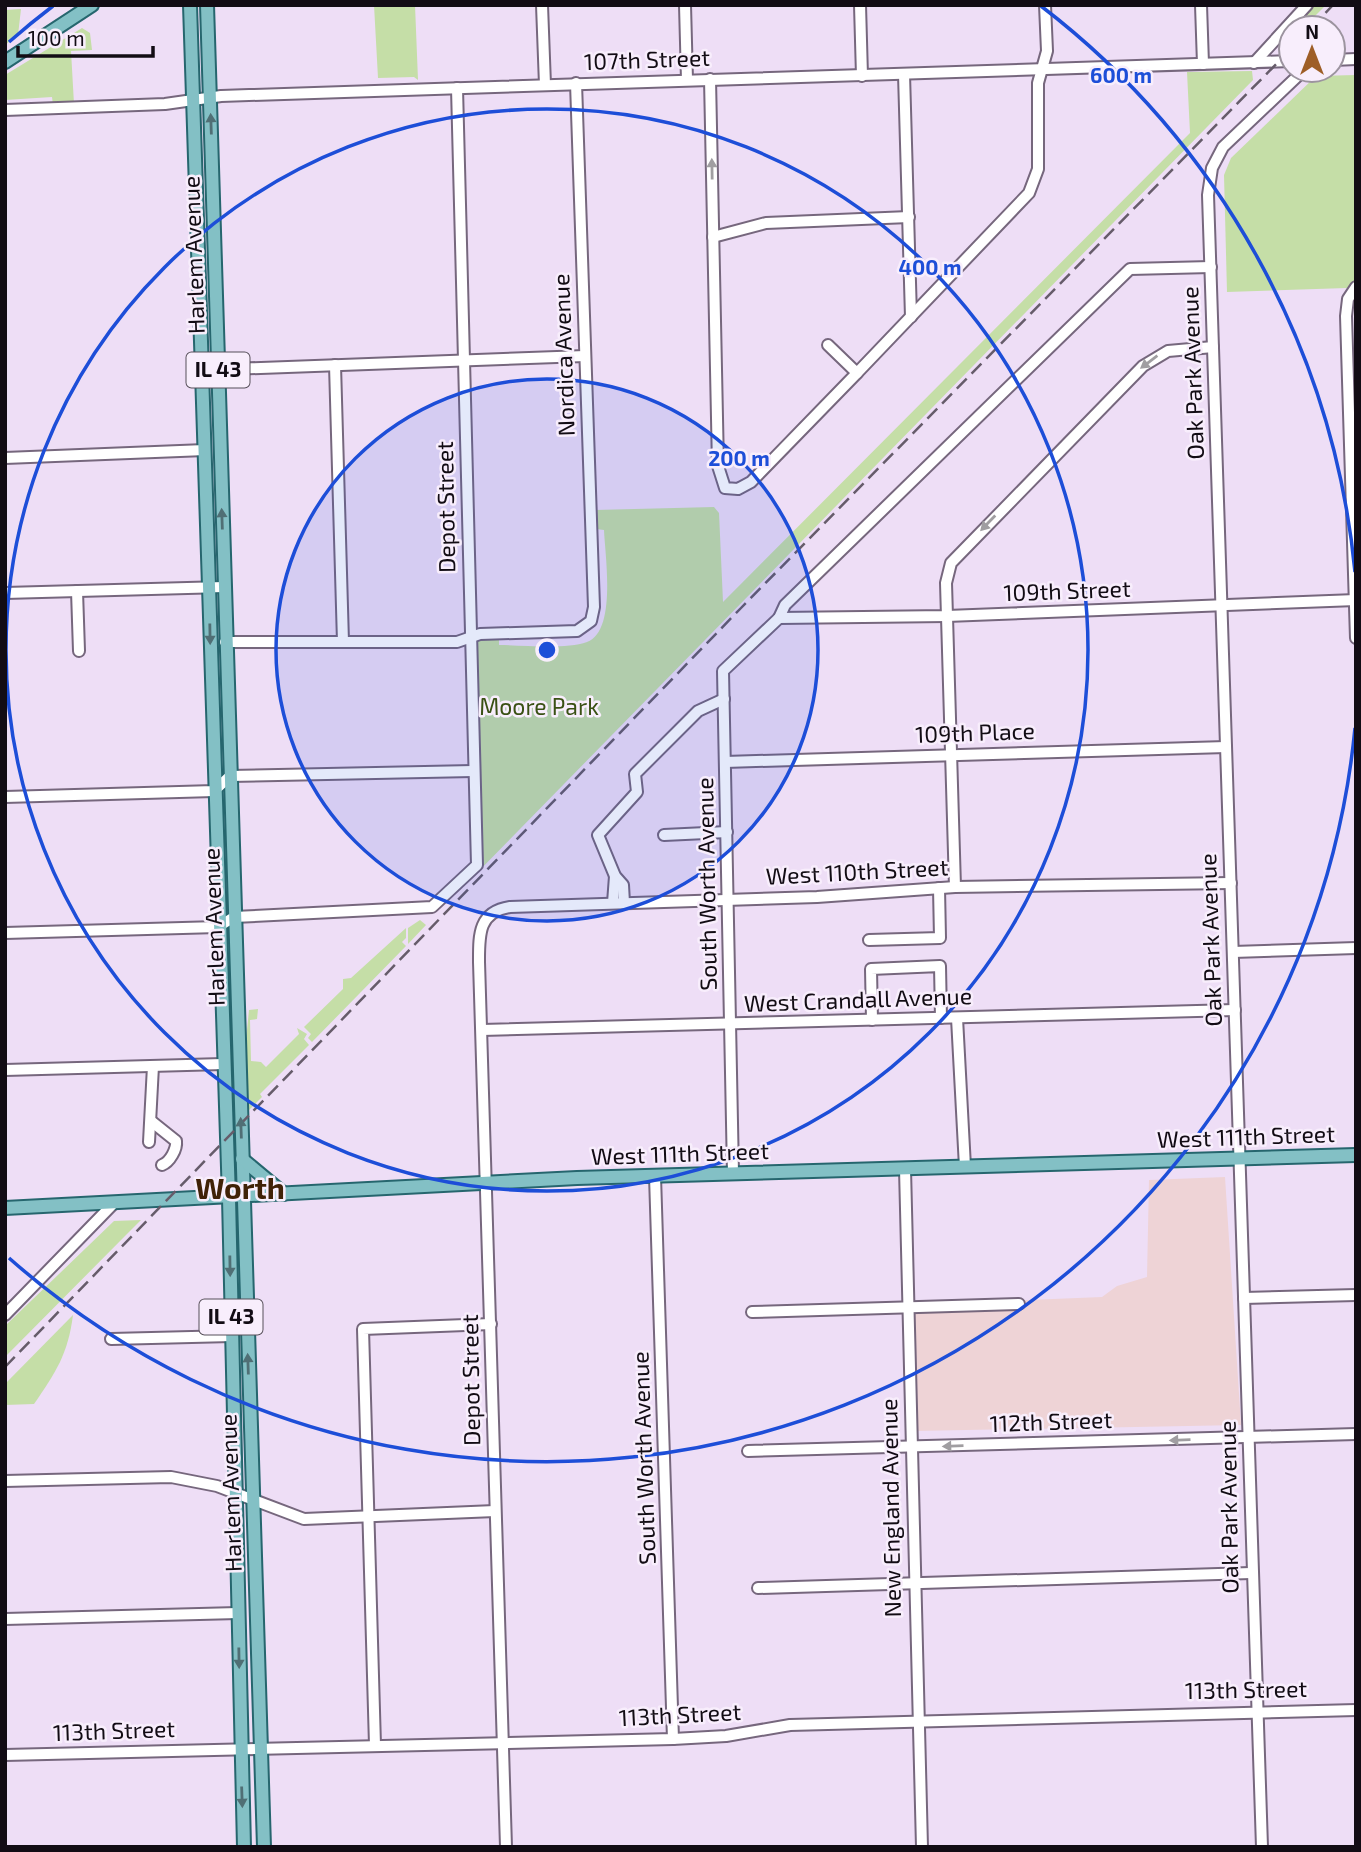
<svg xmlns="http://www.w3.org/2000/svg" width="1361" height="1852" font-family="'Exo 2',sans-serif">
	<rect width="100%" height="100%" fill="#eedef6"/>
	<polygon fill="#eed3d6" points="1225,1177 1241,1425 914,1431 911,1305 1102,1297 1117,1286 1147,1277 1149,1180"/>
	<g fill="#c5dea7">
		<polygon points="374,5 415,5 418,80 414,77 378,78"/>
		<polygon points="1313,5 1326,5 1307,24 1300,19"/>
		<polygon points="21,9 18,35 5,45 5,10"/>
		<polygon points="82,28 90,33 92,50 71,51 74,104 53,105 52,97 5,100 5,75"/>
		<path d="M1252 71 1253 80 471 879 477 871 475 644 482 638H499V645C523 645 565 650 587 642 617 631 605 556 604 530L596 529 595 510 714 507 719 513 723 602 1190 133 1187 72Z"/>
		<polygon points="1356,75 1356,279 1347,288 1227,292 1224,175 1231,158 1316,76"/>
		<polygon points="420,920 426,925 408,944 408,928"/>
		<polygon points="406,928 406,938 402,942 406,946 312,1042 308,1038 311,1034 304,1027 343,989 343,979 351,978"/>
		<polygon points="258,1009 257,1019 250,1020 251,1061 261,1062 266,1067 299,1034 297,1028 307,1034 304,1039 309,1045 260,1094 262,1097 249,1110 246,1040 249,1010"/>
		<polygon points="141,1220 125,1236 5,1357 5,1326 114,1221"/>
		<path d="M73 1315C68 1354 56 1372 34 1404L5 1405V1384Z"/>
	</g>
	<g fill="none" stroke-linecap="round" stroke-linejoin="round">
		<g stroke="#76677d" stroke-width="14">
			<g id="minor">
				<polyline points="542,5 545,85"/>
				<polyline points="685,5 687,80"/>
				<polyline points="860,5 862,76"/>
				<polyline points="1201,5 1203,64"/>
				<polyline points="1333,60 1356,59"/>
				<polyline points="1254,63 1307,5"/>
				<polyline points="904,74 911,317"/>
				<polyline points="710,79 718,466 725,488 738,489 751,482 857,373"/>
				<polyline points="5,110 165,104 221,96 1291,61"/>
				<polyline points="713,237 766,223 909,217"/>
				<polyline points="1356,287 1348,299 1346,316 1356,638"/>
				<polyline points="828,345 857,373 1029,193 1038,169 1038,83 1047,51 1045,5"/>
				<polyline points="335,365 343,642"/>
				<polyline points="203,370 585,356"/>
				<polyline points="5,458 205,450"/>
				<polyline points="77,591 79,651"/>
				<polyline points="5,593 224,587"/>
				<polyline points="779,618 947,616 1356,600"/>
				<polyline points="225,642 457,642 480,634 577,631 591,621 594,607 576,83"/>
				<polyline points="725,762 1226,747"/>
				<polyline points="5,797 214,791 230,776 473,771"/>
				<polyline points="664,835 727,832"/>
				<polyline points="955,887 946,583 951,563 1143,366 1168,351 1213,347"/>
				<polyline points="613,903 615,876"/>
				<polyline points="624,903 623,885 615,876 598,835 637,792 635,774 698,711 724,699"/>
				<polyline points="5,933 218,927 234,917 432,907 477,865 457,88"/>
				<polyline points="869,940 940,938 939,888"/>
				<polyline points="1233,952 1356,948"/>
				<polyline points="957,1018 965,1167"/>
				<polyline points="872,1020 871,969 940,966 941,1018"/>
				<polyline points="482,1030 1235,1010"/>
				<polyline points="5,1070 223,1064"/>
				<path d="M151 1121 176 1141C177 1149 170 1162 162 1165"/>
				<polyline points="149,1142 153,1066"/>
				<polyline points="905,1169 922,1847"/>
				<polyline points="733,1173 723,671 779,618 785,605 1130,269 1211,267"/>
				<polyline points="655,1176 673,1739"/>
				<polyline points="1244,1298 1356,1295"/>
				<polyline points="752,1312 1019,1304"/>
				<polyline points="5,1315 112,1205"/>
				<polyline points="111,1339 232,1336"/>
				<polyline points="748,1451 1356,1434"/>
				<polyline points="5,1481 171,1477 217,1486 304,1519 495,1511"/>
				<polyline points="758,1588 1251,1573"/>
				<polyline points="5,1619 238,1613"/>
				<polyline points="375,1745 363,1329 491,1324"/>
				<polyline points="5,1755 673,1739 726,1736 790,1725 1356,1710"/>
				<path d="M506 1847 479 962C479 935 478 912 510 907L817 897 955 887 1231 883"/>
				<polyline points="1262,1847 1208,195 1212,168 1223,147 1304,70"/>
			</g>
		</g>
		<g stroke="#26666e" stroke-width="16">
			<g id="major">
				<polyline points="190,5 229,1198 244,1847"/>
				<polyline points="207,5 264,1847"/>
				<polyline points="5,62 92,5"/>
				<polyline points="242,1159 284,1194"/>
				<polyline points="5,1208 577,1178 1356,1155"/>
			</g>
		</g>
		<use href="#minor" stroke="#fff" stroke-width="10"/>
		<use href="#major" stroke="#83c0c5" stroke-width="12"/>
		<g stroke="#665c6a" stroke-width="2.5" stroke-dasharray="14 7" stroke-linecap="butt">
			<polyline points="1311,28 1333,5"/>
			<polyline points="5,1367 741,608 1291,49"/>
		</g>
	</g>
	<defs><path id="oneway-solid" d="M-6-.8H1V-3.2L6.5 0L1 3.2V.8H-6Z" transform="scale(1.75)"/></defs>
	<g fill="#506f75">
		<use href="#oneway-solid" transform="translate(211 124) rotate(-92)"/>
		<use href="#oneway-solid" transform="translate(222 519) rotate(-92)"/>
		<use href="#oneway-solid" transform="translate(210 634) rotate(89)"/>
		<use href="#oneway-solid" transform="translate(241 1128) rotate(-92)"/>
		<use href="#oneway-solid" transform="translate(230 1266) rotate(89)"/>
		<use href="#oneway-solid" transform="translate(248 1364) rotate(-92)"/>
		<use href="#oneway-solid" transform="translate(239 1658) rotate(89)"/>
		<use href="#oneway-solid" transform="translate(242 1797) rotate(88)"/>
	</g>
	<g fill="#a09ea1">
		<use href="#oneway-solid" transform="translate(712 169) rotate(-91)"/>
		<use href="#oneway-solid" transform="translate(1149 362) rotate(143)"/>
		<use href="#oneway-solid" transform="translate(988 523) rotate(134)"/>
		<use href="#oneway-solid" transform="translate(1180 1440) rotate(178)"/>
		<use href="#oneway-solid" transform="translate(953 1446) rotate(178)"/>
	</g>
	<circle cx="547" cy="650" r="271" fill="#1d4ed8" fill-opacity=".12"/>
	<g fill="none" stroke="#1d4ed8" stroke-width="3.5">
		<circle cx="547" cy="650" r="271"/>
		<circle cx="547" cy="650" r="541"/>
		<path d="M1355 728A812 812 0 0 1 9 1258M9 42A812 812 0 0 1 53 6M1041 6A812 812 0 0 1 1355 572"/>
	</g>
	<g text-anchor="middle" stroke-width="5" stroke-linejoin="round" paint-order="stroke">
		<g fill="#f8eefc" stroke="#57505a" stroke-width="2">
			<rect x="186.5" y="352.5" width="63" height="35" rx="5"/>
			<rect x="199.5" y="1299.5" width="63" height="35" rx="5"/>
		</g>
		<g font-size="21" font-weight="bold" fill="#120c14">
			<text x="218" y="377">IL 43</text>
			<text x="231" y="1324">IL 43</text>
		</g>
		<g font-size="23" fill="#120c14" stroke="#f8eefc">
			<text transform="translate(647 60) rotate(-2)" y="8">107th Street</text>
			<text transform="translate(194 255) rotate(-92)" y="8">Harlem Avenue</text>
			<text transform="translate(564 355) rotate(-92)" y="8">Nordica Avenue</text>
			<text transform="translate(1193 373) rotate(-92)" y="8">Oak Park Avenue</text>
			<text transform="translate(446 507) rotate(-91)" y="8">Depot Street</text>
			<text transform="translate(1067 591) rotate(-2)" y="8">109th Street</text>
			<text transform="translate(975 733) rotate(-2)" y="8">109th Place</text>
			<text transform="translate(857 872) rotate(-3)" y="8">West 110th Street</text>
			<text transform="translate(707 884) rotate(-91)" y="8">South Worth Avenue</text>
			<text transform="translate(214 927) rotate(-92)" y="8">Harlem Avenue</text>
			<text transform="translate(1211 940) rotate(-92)" y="8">Oak Park Avenue</text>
			<text transform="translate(858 1000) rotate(-2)" y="8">West Crandall Avenue</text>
			<text transform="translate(1246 1137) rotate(-2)" y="8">West 111th Street</text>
			<text transform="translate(680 1154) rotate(-2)" y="8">West 111th Street</text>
			<text transform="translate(471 1380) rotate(-91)" y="8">Depot Street</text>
			<text transform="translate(1051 1422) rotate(-2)" y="8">112th Street</text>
			<text transform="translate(644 1458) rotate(-92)" y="8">South Worth Avenue</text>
			<text transform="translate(231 1493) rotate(-92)" y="8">Harlem Avenue</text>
			<text transform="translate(1229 1507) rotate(-91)" y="8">Oak Park Avenue</text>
			<text transform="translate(891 1508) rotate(-91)" y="8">New England Avenue</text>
			<text transform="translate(1246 1690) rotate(-1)" y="8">113th Street</text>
			<text transform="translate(680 1715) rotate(-3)" y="8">113th Street</text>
			<text transform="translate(114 1731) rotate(-2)" y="8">113th Street</text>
		</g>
		<g font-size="23" fill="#3a5114" stroke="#f8eefc">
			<text x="539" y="715">Moore Park</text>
		</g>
		<g font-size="30" font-weight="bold" fill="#402207" stroke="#f8eefc">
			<text x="240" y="1199">Worth</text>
		</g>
	</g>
	<circle cx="547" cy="650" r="10" fill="#1d4ed8" stroke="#f8eefc" stroke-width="3.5"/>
	<g font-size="21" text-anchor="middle" font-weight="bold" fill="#1d4ed8" stroke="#f8eefc" stroke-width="5" stroke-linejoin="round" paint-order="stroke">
		<text x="1121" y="83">600 m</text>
		<text x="930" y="275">400 m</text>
		<text x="739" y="466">200 m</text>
	</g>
	<rect width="1361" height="1852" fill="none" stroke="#120c14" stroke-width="14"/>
	<g transform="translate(1312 49)"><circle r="33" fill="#f8eefc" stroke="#9c949f" stroke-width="2"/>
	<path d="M0-5L12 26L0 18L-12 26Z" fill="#9e5e27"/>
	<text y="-10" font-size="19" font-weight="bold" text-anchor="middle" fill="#120c14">N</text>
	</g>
	<path d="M18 46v10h135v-10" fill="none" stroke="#120c14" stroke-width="3.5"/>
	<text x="28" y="46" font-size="21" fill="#120c14" stroke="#f8eefc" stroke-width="5" paint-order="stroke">100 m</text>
</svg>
